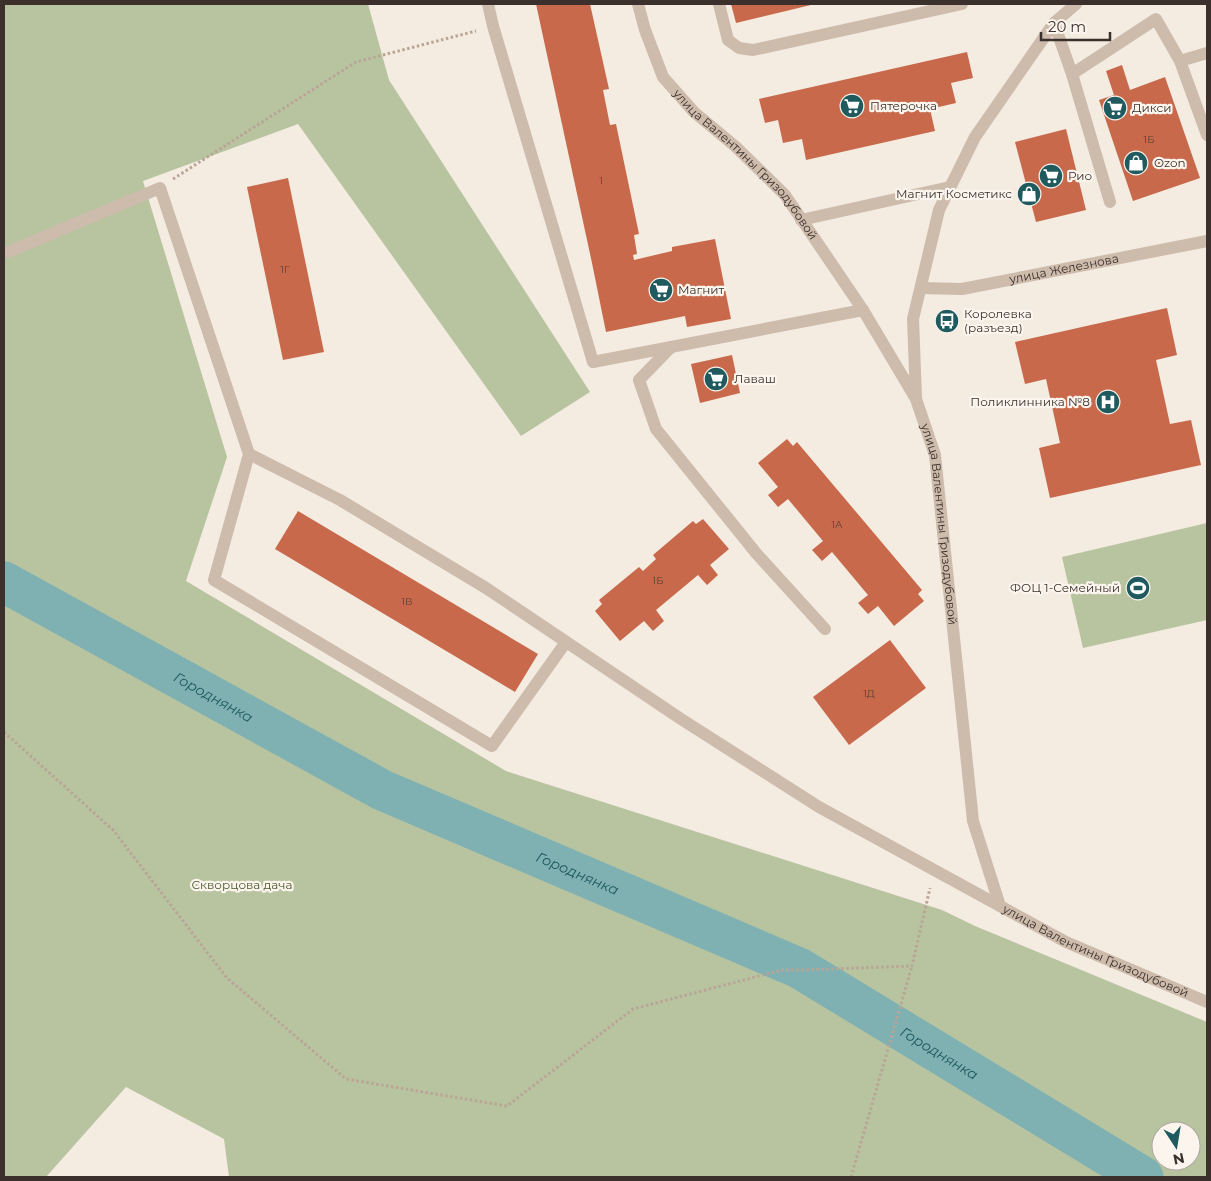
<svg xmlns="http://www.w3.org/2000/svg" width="1211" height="1181" font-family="Montserrat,sans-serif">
	<rect width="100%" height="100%" fill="#f4ebe1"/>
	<g fill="#b8c4a0" fill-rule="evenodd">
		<path d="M4 4H368L389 80 590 392 521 436 298 124 143 181 227 457 186 581 506 771 942 910 975 926 1207 1022V1177H229L224 1139 126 1087 46 1177H4ZM1161 1131H1191V1161H1161Z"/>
		<polygon points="1207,523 1207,620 1083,648 1062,557"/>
	</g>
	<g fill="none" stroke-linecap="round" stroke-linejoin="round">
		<path stroke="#7fb0b2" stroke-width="41" id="s1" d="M4 582 382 790 799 968 1143 1177"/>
	</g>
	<g fill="#c8694b">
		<polygon points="536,4 590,4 609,89 603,90 610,125 616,124 639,234 634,235 637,254 633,255 634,260 672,251 672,247 715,239 731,319 687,327 685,316 606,332 592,263"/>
		<polygon points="731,4 815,4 736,23"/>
		<polygon points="967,52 973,78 951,83 956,103 930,109 935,131 806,160 802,139 783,143 778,120 765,123 759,99"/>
		<polygon points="1122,65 1130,90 1165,77 1200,178 1133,201 1099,100 1114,95 1106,71"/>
		<polygon points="1066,129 1086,210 1036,222 1015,142"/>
		<polygon points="288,178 324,352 283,360 247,187"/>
		<polygon points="1167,308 1177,355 1156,360 1170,424 1191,420 1201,465 1050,498 1039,448 1060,443 1046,379 1025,384 1015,342"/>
		<polygon points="732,355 740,393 700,403 691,364"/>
		<polygon points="787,439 793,446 797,442 922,590 918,594 924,601 894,626 878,606 868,614 858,603 868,595 832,552 822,561 812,550 823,541 788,499 778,507 768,495 778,487 758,463"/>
		<polygon points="298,511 538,654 515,692 275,549"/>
		<polygon points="703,519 729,549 710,565 718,575 707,585 698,575 656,610 664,621 653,631 644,621 620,641 595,611 602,604 599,600 639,567 643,571 656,559 653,555 693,521 696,524"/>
		<polygon points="890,640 926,688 849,745 813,697"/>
	</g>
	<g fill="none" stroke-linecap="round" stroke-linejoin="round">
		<g stroke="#b9a596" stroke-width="3" stroke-dasharray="2.5 2.5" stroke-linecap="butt">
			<polyline points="173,179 356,62 476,31"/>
			<polyline points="4,732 113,830 227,978 346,1079 507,1106 633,1009 782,970 803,970 912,966 930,888"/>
			<polyline points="851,1177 912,966"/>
		</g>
		<g stroke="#cdbbac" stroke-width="12">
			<polyline points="488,4 493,26 593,362 863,310"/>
			<polyline points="719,4 728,40 739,48 753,50 962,4"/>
			<polyline points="1054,23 1072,74"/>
			<polyline points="1180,61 1207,53"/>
			<polyline points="1110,202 1072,74 1156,19 1180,61 1207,135"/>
			<polyline points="801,220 950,187"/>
			<polyline points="8,252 160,188 249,454 214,580 492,746 566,642"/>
			<polyline points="671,347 639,380 656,429 756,553 825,629"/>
		</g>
		<g stroke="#cdbbac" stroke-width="12">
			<path id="s2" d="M638 4 645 30 663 77 694 112 736 147 785 195 863 310 916 399 935 455 973 821 1000 906 1066 942 1207 1002"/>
			<path id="s3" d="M921 288 962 289 1207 241"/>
			<polyline points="916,397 913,319 939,210 975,137 1054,23 1076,4"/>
			<polyline points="249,454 340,500 486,588 681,719 819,807 1000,906"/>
		</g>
	</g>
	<defs>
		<g id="supermarket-disc" transform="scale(1.25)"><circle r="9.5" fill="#1f5a5e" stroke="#fbf5ee"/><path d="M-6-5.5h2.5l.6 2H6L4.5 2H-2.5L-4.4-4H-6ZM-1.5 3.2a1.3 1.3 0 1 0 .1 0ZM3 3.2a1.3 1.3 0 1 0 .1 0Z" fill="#fff"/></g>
		<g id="shop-disc" transform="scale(1.25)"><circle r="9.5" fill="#1f5a5e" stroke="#fbf5ee"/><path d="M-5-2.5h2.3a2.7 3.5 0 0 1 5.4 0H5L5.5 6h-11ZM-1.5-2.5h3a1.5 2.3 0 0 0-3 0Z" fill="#fff"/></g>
		<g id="bus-disc" transform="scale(1.25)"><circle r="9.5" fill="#1f5a5e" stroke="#fbf5ee"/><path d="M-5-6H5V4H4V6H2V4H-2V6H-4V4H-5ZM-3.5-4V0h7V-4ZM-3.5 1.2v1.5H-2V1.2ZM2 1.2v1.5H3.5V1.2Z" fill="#fff"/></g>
		<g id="hospital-disc" transform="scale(1.25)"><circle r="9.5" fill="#1f5a5e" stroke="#fbf5ee"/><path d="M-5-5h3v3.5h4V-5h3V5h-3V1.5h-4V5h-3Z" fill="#fff"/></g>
		<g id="stadium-disc" transform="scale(1.25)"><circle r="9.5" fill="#1f5a5e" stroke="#fbf5ee"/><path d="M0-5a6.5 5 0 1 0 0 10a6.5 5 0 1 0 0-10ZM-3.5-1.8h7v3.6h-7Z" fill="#fff"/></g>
	</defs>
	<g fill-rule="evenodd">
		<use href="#supermarket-disc" x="852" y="106"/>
		<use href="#supermarket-disc" x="1115" y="108"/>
		<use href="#shop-disc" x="1136" y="163"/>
		<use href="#supermarket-disc" x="1051" y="176"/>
		<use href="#shop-disc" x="1029" y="194"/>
		<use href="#supermarket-disc" x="661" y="290"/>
		<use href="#bus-disc" x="947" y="321"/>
		<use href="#supermarket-disc" x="716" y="379"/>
		<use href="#hospital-disc" x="1108" y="402"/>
		<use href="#stadium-disc" x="1138" y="588"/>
	</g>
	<g text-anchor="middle" stroke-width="4.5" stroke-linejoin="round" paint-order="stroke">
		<g font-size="10" fill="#5e3e33">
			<text x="1149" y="143">1Б</text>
			<text x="601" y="184">1</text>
			<text x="285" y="273">1Г</text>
			<text x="837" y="528">1А</text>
			<text x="658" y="584">1Б</text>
			<text x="407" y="605">1В</text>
			<text x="869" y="697">1Д</text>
		</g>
		<g font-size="12" fill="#3b302b" stroke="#fbf5ee" text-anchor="start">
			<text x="870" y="110">Пятерочка</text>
			<text x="1132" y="112">Дикси</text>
			<text x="1154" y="167">Ozon</text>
			<text x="1068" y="180">Рио</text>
			<text x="1012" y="198" text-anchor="end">Магнит Косметикс</text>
			<text x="678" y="294">Магнит</text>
			<text x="964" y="318">Королевка<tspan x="964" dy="14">(разъезд)</tspan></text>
			<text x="734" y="383">Лаваш</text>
			<text x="1090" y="406" text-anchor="end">Поликлинника №8</text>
			<text x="1120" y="592" text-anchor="end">ФОЦ 1-Семейный</text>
		</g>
		<g font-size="12" fill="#3b302b" stroke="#fbf5ee">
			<text dy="4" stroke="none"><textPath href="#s2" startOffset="198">улица Валентины Гризодубовой</textPath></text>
			<text dy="4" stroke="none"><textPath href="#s3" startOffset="145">улица Железнова</textPath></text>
			<text dy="4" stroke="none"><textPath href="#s2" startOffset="618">улица Валентины Гризодубовой</textPath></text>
			<text dy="4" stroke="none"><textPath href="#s2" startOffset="1112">улица Валентины Гризодубовой</textPath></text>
		</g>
		<g font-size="12" fill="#4a5a2e" stroke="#fbf5ee">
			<text x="242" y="889">Скворцова дача</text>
		</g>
		<g font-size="14" font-style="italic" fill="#1f5a5e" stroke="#fbf5ee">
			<text dy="5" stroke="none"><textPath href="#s1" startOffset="239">Городнянка</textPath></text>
			<text dy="5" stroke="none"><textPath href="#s1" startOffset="644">Городнянка</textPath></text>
			<text dy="5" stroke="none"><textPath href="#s1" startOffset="1049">Городнянка</textPath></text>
		</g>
	</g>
	<rect width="1211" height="1181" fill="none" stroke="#3b302b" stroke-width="10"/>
	<g transform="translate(1176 1146) rotate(168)"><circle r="24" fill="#fbf5ee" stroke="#aea6a0"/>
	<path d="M0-4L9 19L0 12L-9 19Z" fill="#1f5a5e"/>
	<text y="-8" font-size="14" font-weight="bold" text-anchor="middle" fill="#3b302b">N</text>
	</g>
	<path d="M1041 32v8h69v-8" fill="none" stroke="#3b302b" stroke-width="2.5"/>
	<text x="1048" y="32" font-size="15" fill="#3b302b" stroke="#fbf5ee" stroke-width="4" paint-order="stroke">20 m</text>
</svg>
